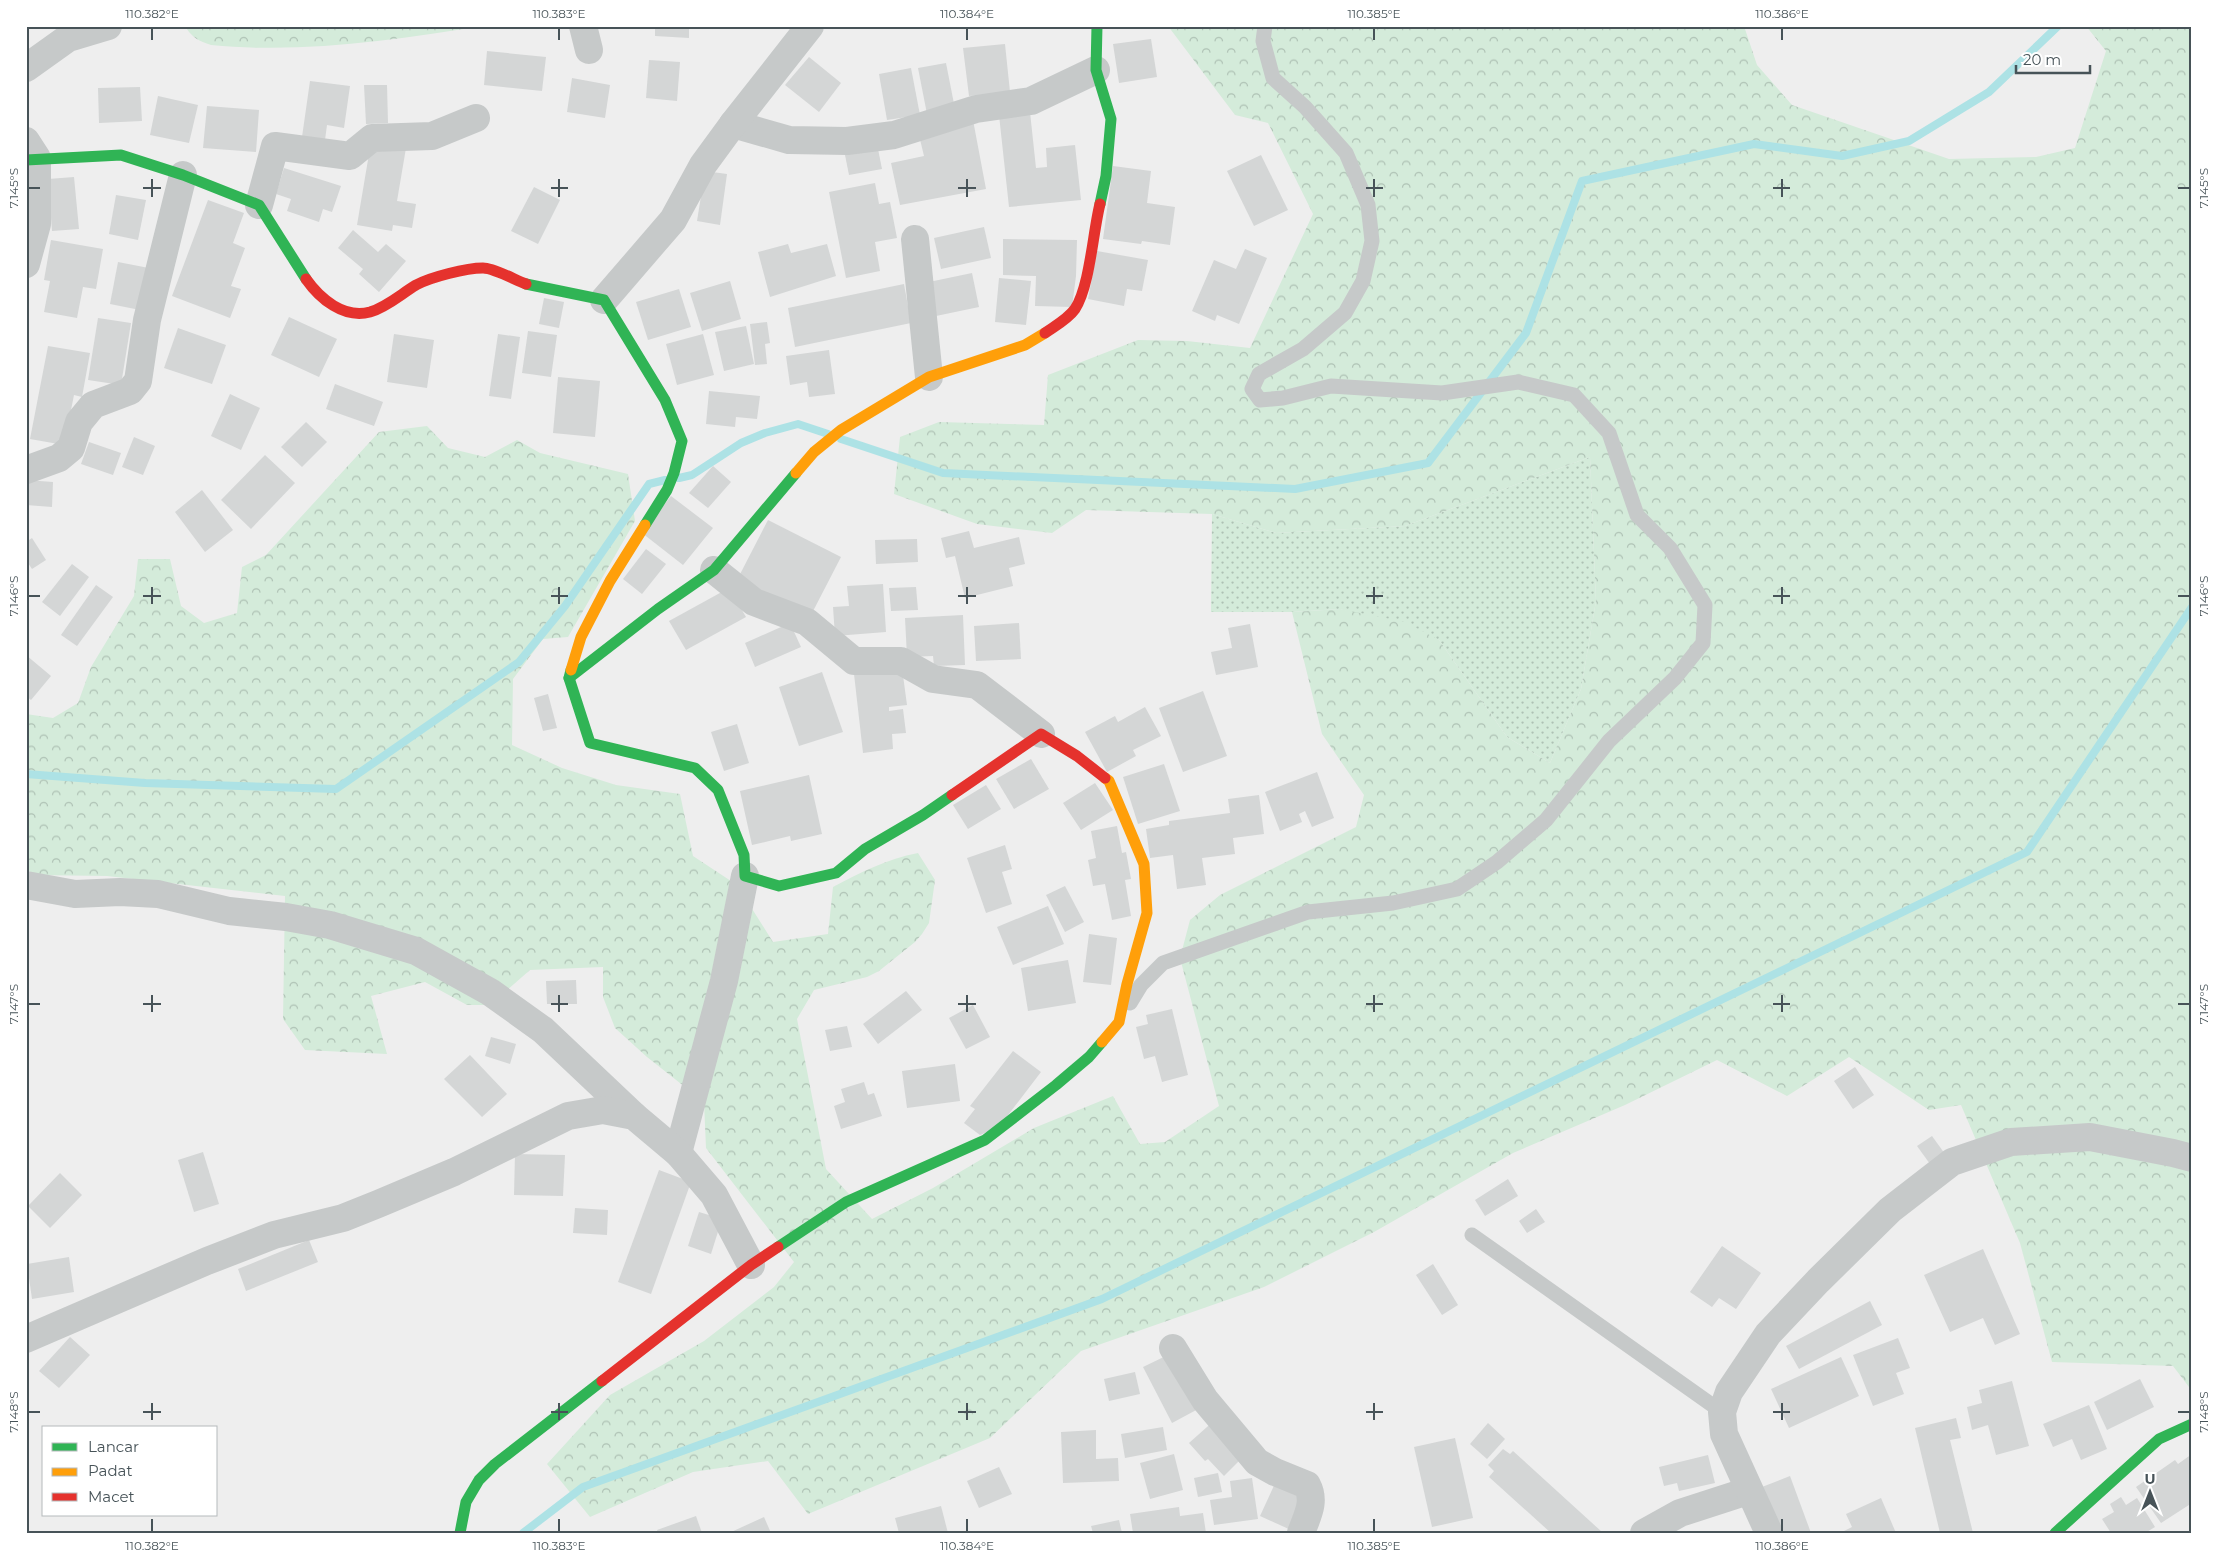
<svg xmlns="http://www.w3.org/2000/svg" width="2218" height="1559" font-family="Montserrat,sans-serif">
	<defs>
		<pattern id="grass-dots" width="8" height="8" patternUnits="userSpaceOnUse" patternTransform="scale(1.25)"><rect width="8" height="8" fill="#d4ebda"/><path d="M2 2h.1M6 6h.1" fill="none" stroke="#aec1b4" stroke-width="1.8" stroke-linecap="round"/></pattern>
		<pattern id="forest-crowns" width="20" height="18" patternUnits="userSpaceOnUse" patternTransform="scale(1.25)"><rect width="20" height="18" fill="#d4ebda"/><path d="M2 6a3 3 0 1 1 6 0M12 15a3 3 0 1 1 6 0" fill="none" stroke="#aec1b4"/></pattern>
	</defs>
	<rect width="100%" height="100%" fill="#eee"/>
	<polygon fill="url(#grass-dots)" points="1590,457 1596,601 1581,689 1550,763 1507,737 1439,640 1340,609 1292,612 1211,612 1212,514 1276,533 1405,526"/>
	<g fill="url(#forest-crowns)">
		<path d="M185 26H483C394 40 301 54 211 45 199 41 191 37 185 26Z"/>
		<path d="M1168 26H1744L1757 65 1792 105 1949 159 2036 157 2075 148 2106 51 2086 26H2192V1391L2173 1366 2052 1362 2020 1243 1961 1105 1929 1110 1849 1057 1787 1096 1717 1060 1625 1105 1513 1153 1374 1232 1264 1287 1081 1351 990 1438 808 1514 768 1461 693 1472 590 1517 547 1464 610 1395 704 1341 774 1287 794 1262 706 1148 704 1102 647 1057 615 1028 603 997V967L530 970 490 1005H467L425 982 371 996 387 1054 305 1050 283 1019 285 896 107 876 33 875 26 867V714L53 718 78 703 91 667 134 596 138 559H170L181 606 204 623 237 613 242 567 266 555 379 432 427 426 448 448 485 457 517 440 540 453 628 474 635 521 568 637 543 639 513 679 512 745 562 768 616 785 680 794 693 856 737 885 773 942 828 934 833 887C861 872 887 859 918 853L935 880 929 923 922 934 915 942 879 971 867 977 814 990 797 1019 826 1169 872 1219 933 1188 1034 1128 1113 1096 1140 1144 1165 1142 1219 1106 1180 958 1190 920 1220 895 1356 827 1364 795 1322 734 1292 612 1340 609 1405 622 1439 640 1507 737 1550 763 1581 689 1596 601 1590 457 1405 526 1276 533 1212 514 1086 510 1052 533 977 524 894 494 900 437 939 422 1044 425 1048 375 1138 340 1187 341 1250 348 1313 214 1268 123 1235 115Z"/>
	</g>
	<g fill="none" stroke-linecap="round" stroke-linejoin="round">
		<g stroke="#ade2e5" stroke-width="8">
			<polyline points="841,439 943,473 1295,489 1428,463 1526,333 1582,181 1754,144 1842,156 1909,141 1989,92 2058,26"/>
			<polyline points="679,478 692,475 741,443 765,433 798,424 828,434"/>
			<polyline points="26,774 145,783 336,789 519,662 565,606 649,484 665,480"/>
			<polyline points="523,1533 583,1487 1102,1299 2027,852 2192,607"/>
		</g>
	</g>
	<g fill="#d4d6d6">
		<polygon points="655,26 689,26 689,38 655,36"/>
		<polygon points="1151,39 1157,77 1119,83 1113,44"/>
		<polygon points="1005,44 1010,92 969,96 963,48"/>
		<polygon points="487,51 546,57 542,91 484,85"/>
		<polygon points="809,57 841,83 819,112 785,85"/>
		<polygon points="649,60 680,62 677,101 646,98"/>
		<polygon points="946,63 955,109 927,114 918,68"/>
		<polygon points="911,68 920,115 887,120 879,74"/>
		<polygon points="572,78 610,85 605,118 567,112"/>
		<polygon points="310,81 350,86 344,128 327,125 325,140 302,137"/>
		<polygon points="364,85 387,85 388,123 366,124"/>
		<polygon points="140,87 142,121 99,123 98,88"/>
		<polygon points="158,96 198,105 189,143 150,135"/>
		<polygon points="207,106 259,110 256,152 203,148"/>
		<polygon points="1030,112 1036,168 1047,167 1046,148 1075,145 1081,200 1009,207 999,115"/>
		<polygon points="973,120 986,189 900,205 891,163 924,156 918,131"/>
		<polygon points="371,142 406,148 397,201 416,204 412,228 393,225 392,231 357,225"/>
		<polygon points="877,144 882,169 849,175 844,150"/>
		<polygon points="1261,155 1288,210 1254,226 1227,171"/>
		<polygon points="1113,166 1151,171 1147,203 1175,207 1170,245 1142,241 1141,244 1103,239"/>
		<polygon points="284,168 341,186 332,212 323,209 319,222 287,211 291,199 276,194"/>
		<polygon points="705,171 727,174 720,225 697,221"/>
		<polygon points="74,177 79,229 52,231 48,179"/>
		<polygon points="875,183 879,204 890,202 897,238 875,242 880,271 846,278 829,192"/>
		<polygon points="534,187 560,200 538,244 511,231"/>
		<polygon points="116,195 146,200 138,240 109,234"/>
		<polygon points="208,200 244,213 233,243 245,248 231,286 241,289 230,318 172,296"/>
		<polygon points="984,227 991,258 941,269 934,238"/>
		<polygon points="353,230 378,252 386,244 406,261 379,292 359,274 363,269 338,248"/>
		<polygon points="1003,239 1077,240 1076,276 1072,307 1035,306 1036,276 1003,275"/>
		<polygon points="51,240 103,249 96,289 83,287 77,318 44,312 50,281 44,280"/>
		<polygon points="788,244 791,253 827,244 836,276 770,297 758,252"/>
		<polygon points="1245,249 1267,258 1239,324 1217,315 1215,321 1192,311 1214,260 1236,269"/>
		<polygon points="1097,251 1148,260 1142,291 1127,289 1124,306 1088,299"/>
		<polygon points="118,262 154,269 145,311 110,304"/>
		<polygon points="972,273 979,307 936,316 929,282"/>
		<polygon points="999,278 1031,281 1026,325 995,322"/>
		<polygon points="730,281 741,319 702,331 690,293"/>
		<polygon points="904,284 911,323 795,347 788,308"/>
		<polygon points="679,289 691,327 648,340 636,302"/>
		<polygon points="544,298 564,302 559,328 539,324"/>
		<polygon points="289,317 337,339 319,377 271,355"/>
		<polygon points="98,318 131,323 121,385 88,380"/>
		<polygon points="767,322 770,343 765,344 767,364 755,365 750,324"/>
		<polygon points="746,326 754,364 724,371 715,332"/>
		<polygon points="178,328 226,345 212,384 164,368"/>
		<polygon points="528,331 557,335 551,377 522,373"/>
		<polygon points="394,334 434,340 427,388 387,382"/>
		<polygon points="498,334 520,337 511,399 489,396"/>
		<polygon points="703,334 714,375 677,385 666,344"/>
		<polygon points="48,346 90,353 82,397 74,395 64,445 30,439"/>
		<polygon points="829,350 835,394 809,397 807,382 790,385 786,356"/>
		<polygon points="558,377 600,381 595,437 553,433"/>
		<polygon points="335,384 383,402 374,426 326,409"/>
		<polygon points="709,391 760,396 757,419 736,417 735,427 706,424"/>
		<polygon points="230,394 260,408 241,450 211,436"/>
		<polygon points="306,422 327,442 302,467 281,447"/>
		<polygon points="134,437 155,446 143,475 122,467"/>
		<polygon points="89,442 121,453 113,475 81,464"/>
		<polygon points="265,455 295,483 251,529 221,500"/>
		<polygon points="713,466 731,482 708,508 689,493"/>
		<polygon points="26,480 53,482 52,507 26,505"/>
		<polygon points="202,490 233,530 205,552 175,512"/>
		<polygon points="671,496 713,528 683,565 642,533"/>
		<polygon points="768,520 841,557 810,617 737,580"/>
		<polygon points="969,531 974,548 1019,537 1025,564 1009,568 1013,586 965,598 955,556 946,558 941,538"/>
		<polygon points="32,538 46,560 32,569 26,560 26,542"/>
		<polygon points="917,539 918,562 876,564 875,540"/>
		<polygon points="646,549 666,564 642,594 623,579"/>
		<polygon points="72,564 89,577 60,616 42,602"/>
		<polygon points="883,584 886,632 835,636 833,607 849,606 847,586"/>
		<polygon points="96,585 113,597 77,646 61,635"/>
		<polygon points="916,587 918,610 891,611 889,588"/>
		<polygon points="729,588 746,617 686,650 669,621"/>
		<polygon points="963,615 965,665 934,666 933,656 907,657 905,618"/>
		<polygon points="790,623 801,647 755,667 745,643"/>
		<polygon points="1019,623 1021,659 976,661 974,626"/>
		<polygon points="1250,624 1258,667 1216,675 1211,652 1232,648 1228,628"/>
		<polygon points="26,655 51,676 31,700 26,696"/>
		<polygon points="902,668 907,705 889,707 889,711 903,709 906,733 892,734 893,749 863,753 854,674"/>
		<polygon points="822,672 843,732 799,746 779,687"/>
		<polygon points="1203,691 1227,756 1183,772 1159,708"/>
		<polygon points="548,694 557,728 543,731 534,698"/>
		<polygon points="1145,707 1161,736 1133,750 1136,756 1107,772 1085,732 1115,716 1118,722"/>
		<polygon points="737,724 749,763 724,771 711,732"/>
		<polygon points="1031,759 1049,789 1014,809 996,779"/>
		<polygon points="1164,764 1180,811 1138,824 1123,777"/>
		<polygon points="1317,772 1334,818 1312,827 1305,811 1299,814 1302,822 1280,831 1265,792"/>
		<polygon points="809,775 822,834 791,841 790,836 752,845 740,791"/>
		<polygon points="1095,783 1113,810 1081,830 1063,803"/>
		<polygon points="986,785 1001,809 968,829 953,805"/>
		<polygon points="1259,795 1264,834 1233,838 1235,854 1202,858 1206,885 1177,889 1173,855 1150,858 1146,829 1169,825 1169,821 1230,813 1228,799"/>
		<polygon points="1117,826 1122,853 1126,852 1131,879 1125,880 1131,916 1112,920 1105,884 1093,886 1088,860 1096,858 1091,831"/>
		<polygon points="1005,845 1012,869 1002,872 1012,904 986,913 967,858"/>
		<polygon points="1065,886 1084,922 1065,932 1046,895"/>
		<polygon points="1048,906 1064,944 1013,965 997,927"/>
		<polygon points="1089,934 1117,938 1111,985 1083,982"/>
		<polygon points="1068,960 1076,1003 1028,1011 1021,968"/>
		<polygon points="576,980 577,1004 547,1004 546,981"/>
		<polygon points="906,991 922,1010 878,1044 863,1024"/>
		<polygon points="973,1005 990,1037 966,1049 949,1018"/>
		<polygon points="1172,1009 1188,1075 1162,1082 1155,1056 1144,1059 1136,1027 1148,1024 1146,1015"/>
		<polygon points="847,1026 852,1047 830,1051 825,1030"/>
		<polygon points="491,1037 516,1044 510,1064 485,1056"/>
		<polygon points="1013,1051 1041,1072 999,1127 980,1135 964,1123 975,1109 970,1106"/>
		<polygon points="470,1055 507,1094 482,1117 444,1079"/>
		<polygon points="955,1064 960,1101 907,1108 902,1071"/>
		<polygon points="1855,1067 1874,1095 1853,1109 1834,1081"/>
		<polygon points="864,1082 868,1095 874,1093 882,1116 841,1129 834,1106 845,1102 841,1089"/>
		<polygon points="1932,1136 1945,1154 1930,1164 1917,1146"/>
		<polygon points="203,1152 219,1204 194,1212 178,1160"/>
		<polygon points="515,1154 565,1155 563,1196 514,1195"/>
		<polygon points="659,1170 691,1182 651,1294 618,1282"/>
		<polygon points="60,1173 82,1195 50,1228 28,1206"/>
		<polygon points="1508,1179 1518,1196 1485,1216 1475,1200"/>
		<polygon points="575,1208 608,1210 607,1235 573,1233"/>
		<polygon points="1536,1209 1545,1222 1527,1233 1519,1221"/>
		<polygon points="699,1212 722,1219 711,1254 688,1246"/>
		<polygon points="309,1240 318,1262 246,1291 238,1269"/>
		<polygon points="1722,1246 1761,1273 1736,1309 1719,1298 1712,1307 1690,1292"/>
		<polygon points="1983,1249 2020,1334 1995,1345 1983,1318 1950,1332 1924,1275"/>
		<polygon points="69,1257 74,1292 32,1299 27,1264"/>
		<polygon points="1433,1264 1458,1305 1442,1315 1416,1275"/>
		<polygon points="1870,1301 1882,1325 1799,1369 1786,1346"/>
		<polygon points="70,1337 90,1355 59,1388 39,1371"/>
		<polygon points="1898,1338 1910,1368 1896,1373 1904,1394 1873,1406 1853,1355"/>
		<polygon points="1172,1353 1200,1408 1172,1423 1143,1367"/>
		<polygon points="1841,1357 1859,1396 1789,1428 1771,1389"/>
		<polygon points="1135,1372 1140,1394 1109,1401 1104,1379"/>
		<polygon points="2140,1379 2154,1407 2107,1430 2094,1402"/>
		<polygon points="2012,1381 2029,1446 1996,1455 1988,1425 1972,1430 1967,1407 1982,1403 1979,1390"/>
		<polygon points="2089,1405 2107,1449 2081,1460 2072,1439 2053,1447 2043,1424"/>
		<polygon points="1956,1418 1961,1438 1950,1440 1973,1533 1940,1533 1915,1428"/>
		<polygon points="1216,1419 1241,1459 1224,1476 1208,1459 1205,1461 1189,1443"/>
		<polygon points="1488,1423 1505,1439 1487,1459 1470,1444"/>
		<polygon points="1163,1427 1167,1450 1125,1458 1121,1434"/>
		<polygon points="1096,1430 1096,1459 1118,1458 1119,1481 1063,1483 1061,1432"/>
		<polygon points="1455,1438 1473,1518 1432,1527 1414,1447"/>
		<polygon points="1503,1449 1510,1454 1513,1451 1602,1532 1551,1533 1489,1477 1494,1471 1488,1465"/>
		<polygon points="1174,1454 1183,1490 1150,1499 1140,1463"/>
		<polygon points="2192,1454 2192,1503 2161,1523 2136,1487 2175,1460 2178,1464"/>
		<polygon points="1708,1455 1715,1483 1679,1491 1677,1483 1664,1486 1659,1467"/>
		<polygon points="999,1467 1012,1494 979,1508 967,1481"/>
		<polygon points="1218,1473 1222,1492 1198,1497 1194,1478"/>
		<polygon points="1790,1476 1811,1533 1779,1533 1762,1487"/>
		<polygon points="1252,1478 1258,1519 1214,1525 1210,1500 1232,1497 1230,1481"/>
		<polygon points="1277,1479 1308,1493 1291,1530 1260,1516"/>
		<polygon points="2121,1497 2126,1505 2137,1498 2155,1527 2145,1533 2111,1533 2102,1519 2114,1512 2110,1504"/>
		<polygon points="1881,1498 1896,1533 1840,1533 1852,1527 1846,1514"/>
		<polygon points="941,1506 948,1533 899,1533 895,1518"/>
		<polygon points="1179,1507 1180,1516 1203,1513 1206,1533 1133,1533 1130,1514"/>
		<polygon points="696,1516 702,1533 658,1533 657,1530"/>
		<polygon points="764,1517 771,1533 729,1533"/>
		<polygon points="1119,1520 1122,1533 1093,1533 1091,1526"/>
	</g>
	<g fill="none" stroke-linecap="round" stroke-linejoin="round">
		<g stroke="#c6c9c9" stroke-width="15">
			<polyline points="1130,1003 1141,985 1163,963 1308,912 1393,903 1457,889 1497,862 1546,820 1609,741 1675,678 1703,643 1705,605 1670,548 1637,515 1609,433 1574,395 1518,382 1442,393 1331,386 1283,398 1260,400 1252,389 1259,374 1303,349 1345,313 1363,281 1372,241 1368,205 1346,153 1305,107 1273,78 1263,41 1265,26"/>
			<polyline points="1472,1235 1722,1412"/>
		</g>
		<g stroke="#c6c9c9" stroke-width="28">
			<polyline points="583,26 589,50"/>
			<polyline points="26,68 68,38 108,26"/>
			<polyline points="733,124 789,140 847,141 894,135 976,109 1031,101 1096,70"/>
			<polyline points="26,141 37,158 37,224 26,264"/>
			<polyline points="259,205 275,146 350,156 372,138 432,136 476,118"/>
			<polyline points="915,239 929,377"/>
			<polyline points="604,300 673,220 703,165 733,124 810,26"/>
			<polyline points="26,470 59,458 71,448 79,422 93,405 130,391 138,381 147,320 183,175"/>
			<polyline points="714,570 754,602 807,622 854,661 901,661 933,679 977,685 1041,734"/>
			<polyline points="26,885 75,894 120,892 158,894 229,911 286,917 330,925 416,951 490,992 543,1030 634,1116"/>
			<polyline points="678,1153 724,981 745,876"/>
			<polyline points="26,1339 207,1261 274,1235 343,1218 378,1204 454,1172 568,1116 603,1110 634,1116 678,1153 714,1195 751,1265"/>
			<path d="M1173 1348 1205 1400 1257 1462 1275 1472 1307 1485C1316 1502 1307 1516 1301 1533"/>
			<polyline points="1644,1533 1680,1513 1748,1491"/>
			<polyline points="1769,1533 1724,1434 1722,1412 1729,1392 1768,1334 1818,1281 1890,1210 1952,1162 2011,1142 2090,1137 2173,1153 2192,1158"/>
		</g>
		<g stroke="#30b455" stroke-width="11">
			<polyline points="1097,26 1096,70 1111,119 1106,176 1100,204"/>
			<polyline points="26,160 121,155 183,175 259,205 306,279"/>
			<polyline points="526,284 604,300 665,400 682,441 674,473 667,490 645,525"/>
			<polyline points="571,670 569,678 590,743 695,768 718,790 744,855 745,876 779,886 836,873 865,849 923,815 952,795"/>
			<polyline points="569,678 658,609 714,570 796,473"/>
			<polyline points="778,1247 846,1202 985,1140 1056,1085 1089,1057 1102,1042"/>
			<polyline points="460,1533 466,1502 479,1480 495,1464 602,1381"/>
			<polyline points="2055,1533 2159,1439 2192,1424"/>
		</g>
		<g stroke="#ff9f0a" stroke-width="11">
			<polyline points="796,473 814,452 841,430 929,377 1025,345 1045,333"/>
			<polyline points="571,670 581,637 610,581 645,525"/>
			<polyline points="1102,1042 1119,1022 1127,984 1147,913 1144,864 1109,781 1105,778"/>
		</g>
		<g stroke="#e5322d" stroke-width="11">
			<path d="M306 279C320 299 344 319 370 312 387 307 401 294 416 285 431 277 466 268 483 268 494 268 515 280 526 284"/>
			<path d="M1045 333C1055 326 1068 319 1075 309 1090 286 1093 231 1100 204"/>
			<polyline points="952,795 1041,734 1077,756 1105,778"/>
			<polyline points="602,1381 751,1265 778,1247"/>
		</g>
	</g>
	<path fill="none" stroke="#475358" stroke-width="2" d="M152 28V40M559 28V40M967 28V40M1374 28V40M1782 28V40M152 179V197M559 179V197M967 179V197M1374 179V197M1782 179V197M28 188H40M143 188H161M551 188H568M958 188H976M1366 188H1383M1773 188H1790M2178 188H2190M152 587V604M559 587V604M967 587V604M1374 587V604M1782 587V604M28 596H40M143 596H161M551 596H568M958 596H976M1366 596H1383M1773 596H1790M2178 596H2190M152 995V1012M559 995V1012M967 995V1012M1374 995V1012M1782 995V1012M28 1004H40M143 1004H161M551 1004H568M958 1004H976M1366 1004H1383M1773 1004H1790M2178 1004H2190M152 1403V1420M559 1403V1420M967 1403V1420M1374 1403V1420M1782 1403V1420M28 1412H40M143 1412H161M551 1412H568M958 1412H976M1366 1412H1383M1773 1412H1790M2178 1412H2190M152 1519V1532M559 1519V1532M967 1519V1532M1374 1519V1532M1782 1519V1532"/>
	<rect width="2218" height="1559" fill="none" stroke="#ffffff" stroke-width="55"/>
	<rect x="42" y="1426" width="175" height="90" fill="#ffffff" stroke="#b5babc"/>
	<rect x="52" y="1443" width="25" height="8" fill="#30b455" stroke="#b5babc"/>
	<text x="88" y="1452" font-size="15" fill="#475358">Lancar</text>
	<rect x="52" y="1468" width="25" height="8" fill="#ff9f0a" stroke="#b5babc"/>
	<text x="88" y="1476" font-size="15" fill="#475358">Padat</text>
	<rect x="52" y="1493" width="25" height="8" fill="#e5322d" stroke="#b5babc"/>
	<text x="88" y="1502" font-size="15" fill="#475358">Macet</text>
	<g transform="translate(2150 1492)" stroke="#ffffff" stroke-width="4" paint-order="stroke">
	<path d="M0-4L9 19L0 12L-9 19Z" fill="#475358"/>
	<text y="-8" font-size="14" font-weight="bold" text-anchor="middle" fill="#475358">U</text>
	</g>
	<path d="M2016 65v8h74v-8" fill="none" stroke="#475358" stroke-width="2.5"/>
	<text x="2023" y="65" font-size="15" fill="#475358" stroke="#ffffff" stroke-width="4" paint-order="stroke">20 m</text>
	<rect x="28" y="28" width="2162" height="1504" fill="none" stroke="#475358" stroke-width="2"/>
	<g font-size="12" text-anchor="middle" fill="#475358">
		<text x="152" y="18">110.382°E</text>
		<text x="559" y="18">110.383°E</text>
		<text x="967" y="18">110.384°E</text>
		<text x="1374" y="18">110.385°E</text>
		<text x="1782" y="18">110.386°E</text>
		<text transform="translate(14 188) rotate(-90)" y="4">7.145°S</text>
		<text transform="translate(2204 188) rotate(-90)" y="4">7.145°S</text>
		<text transform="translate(14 596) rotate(-90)" y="4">7.146°S</text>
		<text transform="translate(2204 596) rotate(-90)" y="4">7.146°S</text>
		<text transform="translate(14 1004) rotate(-90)" y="4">7.147°S</text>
		<text transform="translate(2204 1004) rotate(-90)" y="4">7.147°S</text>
		<text transform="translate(14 1412) rotate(-90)" y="4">7.148°S</text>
		<text transform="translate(2204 1412) rotate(-90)" y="4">7.148°S</text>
		<text x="152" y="1550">110.382°E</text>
		<text x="559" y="1550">110.383°E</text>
		<text x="967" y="1550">110.384°E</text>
		<text x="1374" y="1550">110.385°E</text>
		<text x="1782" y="1550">110.386°E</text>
	</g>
</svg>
